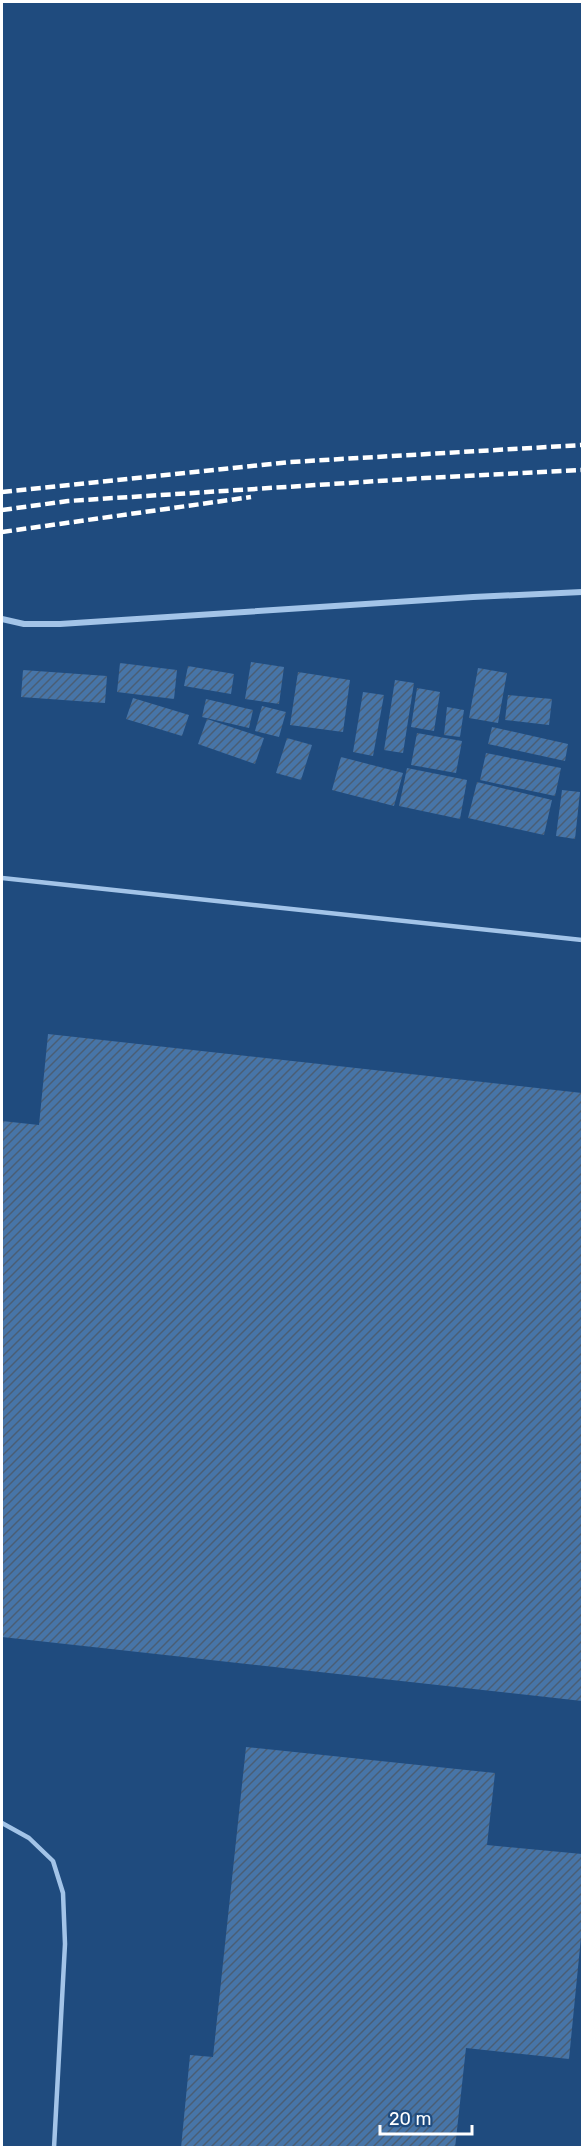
<svg xmlns="http://www.w3.org/2000/svg" width="584" height="2149" font-family="Rubik,sans-serif">
	<defs>
		<pattern id="building-hatch" width="6" height="6" patternUnits="userSpaceOnUse" patternTransform="scale(1.5)"><rect width="6" height="6" fill="#4775a8"/><path d="M-1 1l2-2M0 6l6-6M5 7l2-2" fill="none" stroke="#4a5e75"/></pattern>
	</defs>
	<rect width="100%" height="100%" fill="#1f4b7e"/>
	<g fill="url(#building-hatch)">
		<polygon points="251,662 284,667 279,704 245,699"/>
		<polygon points="120,663 177,670 174,699 117,692"/>
		<polygon points="188,666 234,674 231,694 184,686"/>
		<polygon points="478,668 507,673 498,723 469,718"/>
		<polygon points="23,670 107,676 105,703 21,697"/>
		<polygon points="298,672 350,680 343,732 290,725"/>
		<polygon points="395,680 414,683 403,753 384,750"/>
		<polygon points="417,688 440,692 434,731 411,727"/>
		<polygon points="363,692 384,695 373,756 353,752"/>
		<polygon points="508,695 552,699 549,725 505,720"/>
		<polygon points="133,698 189,715 182,736 126,719"/>
		<polygon points="206,699 253,710 249,728 202,717"/>
		<polygon points="262,706 286,712 279,737 255,731"/>
		<polygon points="447,707 464,710 460,737 444,735"/>
		<polygon points="207,719 264,738 255,764 198,744"/>
		<polygon points="492,727 568,744 565,761 488,744"/>
		<polygon points="417,733 462,741 456,773 411,765"/>
		<polygon points="287,738 312,745 301,780 276,773"/>
		<polygon points="486,753 561,768 555,796 480,780"/>
		<polygon points="341,757 403,773 394,806 332,790"/>
		<polygon points="407,768 467,780 460,819 399,806"/>
		<polygon points="477,782 552,800 544,835 468,818"/>
		<polygon points="562,790 580,792 575,839 556,836"/>
		<polygon points="48,1034 582,1093 582,1701 2,1637 2,1121 39,1125"/>
		<polygon points="246,1747 495,1773 487,1845 582,1854 582,1927 569,2059 466,2048 455,2148 181,2148 190,2055 213,2057"/>
	</g>
	<g fill="none" stroke-linecap="round" stroke-linejoin="round">
		<g stroke="#a3c4e8" stroke-width="4.5">
			<polyline points="2,878 582,940"/>
			<polyline points="2,1823 29,1838 53,1861 63,1893 65,1944 54,2148"/>
		</g>
		<polyline stroke="#a3c4e8" stroke-width="6" points="2,619 24,624 60,624 473,597 582,592"/>
		<g stroke="#fff" stroke-width="4.5" stroke-dasharray="10 4.5" stroke-linecap="butt">
			<polyline points="2,492 290,462 582,445"/>
			<polyline points="2,510 68,501 425,478 582,470"/>
			<polyline points="2,532 251,497"/>
		</g>
	</g>
	<rect width="584" height="2149" fill="none" stroke="#ffffff" stroke-width="6"/>
	<path d="M380 2125v9h92v-9" fill="none" stroke="#ffffff" stroke-width="3"/>
	<text x="389" y="2125" font-size="18" fill="#ffffff" stroke="#1f4b7e" stroke-width="4.5" paint-order="stroke">20 m</text>
</svg>
